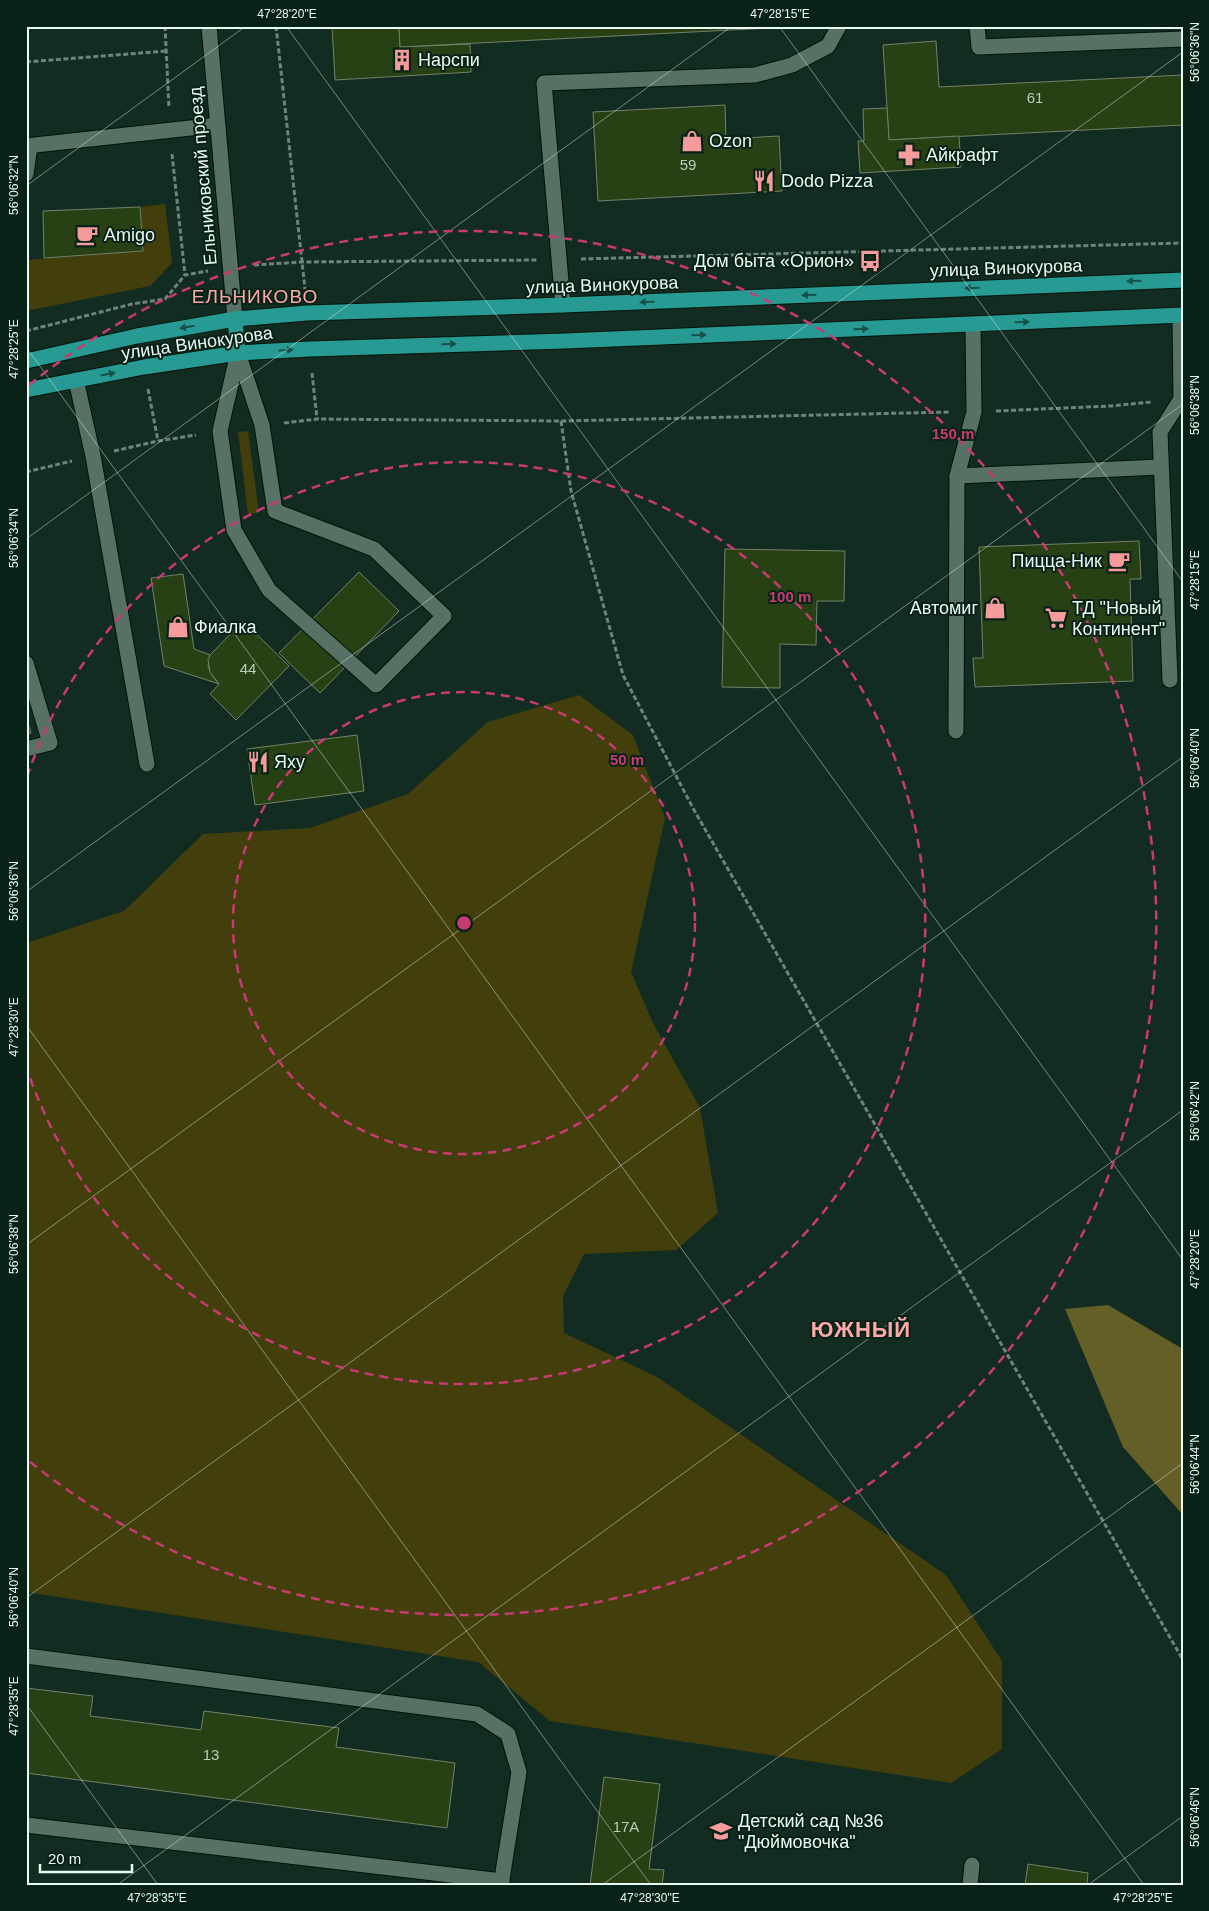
<svg xmlns="http://www.w3.org/2000/svg" width="1209" height="1911" font-family="Arial,sans-serif">
	<rect width="100%" height="100%" fill="#132c21"/>
	<g fill="#423f0c">
		<polygon points="165,204 172,263 150,286 26,311 26,260 143,251 140,207"/>
		<polygon points="248,431 259,513 248,514 238,432"/>
		<polygon points="579,695 633,735 665,818 631,972 653,1023 700,1108 718,1213 676,1250 584,1254 563,1296 564,1333 657,1377 946,1575 1002,1661 1002,1749 951,1783 550,1721 478,1662 26,1592 26,943 124,911 203,834 310,828 408,794 488,722"/>
	</g>
	<polygon fill="#635f27" points="1108,1305 1183,1349 1183,1515 1123,1447 1065,1309"/>
	<g fill="#274114" stroke="#73816b">
		<polygon points="332,26 399,26 400,47 470,44 471,72 335,80"/>
		<polygon points="399,26 773,26 770,28 400,47"/>
		<polygon points="936,41 939,87 1183,75 1183,125 889,140 883,45"/>
		<polygon points="725,105 726,139 779,136 782,191 598,201 593,112"/>
		<polygon points="887,108 889,140 959,136 961,167 860,173 858,141 864,141 863,109"/>
		<polygon points="140,207 143,251 44,258 43,211"/>
		<polygon points="1139,541 1141,579 1130,579 1133,681 975,687 973,658 983,658 979,547"/>
		<polygon points="725,549 845,551 844,601 817,601 816,645 780,644 780,688 722,687"/>
		<polygon points="359,572 399,611 320,693 279,653"/>
		<polygon points="183,574 194,649 210,655 208,666 213,677 219,684 164,666 151,578"/>
		<polygon points="243,621 289,666 236,720 210,694 219,684 210,672 208,660 210,655"/>
		<polygon points="26,717 31,733 26,734"/>
		<polygon points="357,735 364,791 255,805 247,749"/>
		<polygon points="26,1688 93,1696 90,1716 201,1730 204,1711 339,1728 336,1747 455,1763 447,1828 26,1773"/>
		<polygon points="604,1777 660,1784 649,1869 664,1870 662,1885 590,1885"/>
		<polygon points="1028,1864 1088,1873 1087,1885 1025,1885"/>
	</g>
	<g fill="none" stroke-linecap="round" stroke-linejoin="round">
		<g stroke="#00140a" stroke-width="17">
			<g id="minor">
				<polyline points="209,26 235,319"/>
				<polyline points="977,26 979,47 1183,39"/>
				<polyline points="26,146 218,125"/>
				<polyline points="26,174 30,146"/>
				<polyline points="563,305 544,83 755,75 792,65 828,46 839,26"/>
				<polyline points="1180,316 1181,399 1183,403"/>
				<polygon points="238,353 262,425 275,511 374,549 444,616 376,685 269,590 234,530 220,431"/>
				<polyline points="76,380 93,456 147,764"/>
				<polyline points="957,476 1160,467"/>
				<polyline points="26,663 50,743 26,749"/>
				<polyline points="1170,680 1160,432 1181,399"/>
				<polyline points="956,731 957,476 974,412 973,324"/>
				<polyline points="26,1656 477,1714 508,1734 519,1772 501,1885"/>
				<polyline points="26,1825 502,1881"/>
				<polyline points="970,1885 972,1865"/>
			</g>
		</g>
		<g stroke="#00140a" stroke-width="17">
			<g id="major">
				<polyline points="235,319 238,353"/>
				<polyline points="26,361 137,336 235,319 307,313 563,305 1183,280"/>
				<polyline points="26,390 144,367 238,353 310,349 565,341 1183,315"/>
			</g>
		</g>
		<g stroke="#6e8379" stroke-width="3" stroke-dasharray="5 2.5" stroke-linecap="butt">
			<polyline points="165,26 169,108"/>
			<polyline points="276,26 305,289"/>
			<polyline points="26,62 167,51"/>
			<polyline points="172,154 185,275"/>
			<polyline points="581,259 1183,243"/>
			<polyline points="254,265 302,262 537,260"/>
			<polyline points="26,331 132,304 165,299 185,275 208,271"/>
			<polyline points="312,373 317,419"/>
			<polyline points="148,389 158,441"/>
			<polyline points="996,411 1111,406 1152,402"/>
			<polyline points="561,421 571,491 623,675 694,810 1183,1660"/>
			<polyline points="284,423 317,419 561,421 950,412"/>
			<polyline points="114,451 158,441 196,435"/>
			<polyline points="26,472 72,461"/>
		</g>
		<use href="#minor" stroke="#577164" stroke-width="15"/>
		<use href="#major" stroke="#279b93" stroke-width="15"/>
	</g>
	<defs><path id="oneway-solid" d="M-6-.8H1V-3.2L6.5 0L1 3.2V.8H-6Z" transform="scale(1.25)"/></defs>
	<g fill="#155249">
		<use href="#oneway-solid" transform="translate(1134 281) rotate(178)"/>
		<use href="#oneway-solid" transform="translate(972 288) rotate(178)"/>
		<use href="#oneway-solid" transform="translate(809 295) rotate(178)"/>
		<use href="#oneway-solid" transform="translate(647 302) rotate(178)"/>
		<use href="#oneway-solid" transform="translate(1022 322) rotate(-2)"/>
		<use href="#oneway-solid" transform="translate(187 327) rotate(170)"/>
		<use href="#oneway-solid" transform="translate(861 329) rotate(-2)"/>
		<use href="#oneway-solid" transform="translate(699 335) rotate(-2)"/>
		<use href="#oneway-solid" transform="translate(449 344) rotate(-2)"/>
		<use href="#oneway-solid" transform="translate(286 350) rotate(-3)"/>
		<use href="#oneway-solid" transform="translate(108 374) rotate(-11)"/>
	</g>
	<path fill="none" stroke="#eaf9f1" stroke-width="1" stroke-opacity="0.45" d="M286 26 1183 1260M779 26 1183 582M26 186 246 26M26 347 1144 1885M26 539 732 26M26 892 1183 52M26 1025 651 1885M26 1245 1183 404M26 1598 1183 757M26 1704 158 1885M117 1885 1183 1110M602 1885 1183 1463M1088 1885 1183 1816"/>
	<g fill="none" stroke="#c83a72" stroke-width="2.5" stroke-dasharray="9 6">
		<circle cx="464" cy="923" r="231"/>
		<path d="M27 777A461 461 0 1 1 27 1069"/>
		<path d="M29 385A692 692 0 1 1 29 1461"/>
	</g>
	<defs>
		<g id="building-bare" transform="scale(1.725)"><path d="M-4-6H4V6H1V3H-1V6H-4ZM-2.5-4.3h1.7v1.8h-1.7ZM.8-4.3h1.7v1.8H.8ZM-2.5-1h1.7V.8h-1.7ZM.8-1h1.7V.8H.8Z" fill="#f59b9b" stroke="#092217" stroke-width="2.5" paint-order="stroke"/></g>
		<g id="shop-bare" transform="scale(1.725)"><path d="M-5-2.5h2.3a2.7 3.5 0 0 1 5.4 0H5L5.5 6h-11ZM-1.5-2.5h3a1.5 2.3 0 0 0-3 0Z" fill="#f59b9b" stroke="#092217" stroke-width="2.5" paint-order="stroke"/></g>
		<g id="pharmacy-bare" transform="scale(1.725)"><path d="M-2-6h4v4h4v4h-4v4h-4v-4h-4v-4h4Z" fill="#f59b9b" stroke="#092217" stroke-width="2.5" paint-order="stroke"/></g>
		<g id="restaurant-bare" transform="scale(1.725)"><path d="M-5-6h1v4h1v-4h1v4h1v-4h1v5L-1.5 .5V6h-2V.5L-5-1ZM5-6V6H3V1.5H1.5Q1.5-4 5-6Z" fill="#f59b9b" stroke="#092217" stroke-width="2.5" paint-order="stroke"/></g>
		<g id="cafe-bare" transform="scale(1.725)"><path d="M-5.5-4.5H6V0H3Q3 3.5 0 3.5H-2.5Q-5.5 3.5-5.5 0ZM3-3.2v2h1.7v-2ZM-6 4.5H4V6H-6Z" fill="#f59b9b" stroke="#092217" stroke-width="2.5" paint-order="stroke"/></g>
		<g id="bus-bare" transform="scale(1.725)"><path d="M-5-6H5V4H4V6H2V4H-2V6H-4V4H-5ZM-3.5-4V0h7V-4ZM-3.5 1.2v1.5H-2V1.2ZM2 1.2v1.5H3.5V1.2Z" fill="#f59b9b" stroke="#092217" stroke-width="2.5" paint-order="stroke"/></g>
		<g id="supermarket-bare" transform="scale(1.725)"><path d="M-6-5.5h2.5l.6 2H6L4.5 2H-2.5L-4.4-4H-6ZM-1.5 3.2a1.3 1.3 0 1 0 .1 0ZM3 3.2a1.3 1.3 0 1 0 .1 0Z" fill="#f59b9b" stroke="#092217" stroke-width="2.5" paint-order="stroke"/></g>
		<g id="school-bare" transform="scale(1.725)"><path d="M0-5L7-2L0 1L-7-2ZM-4 1L0 2.5L4 1V4Q0 6-4 4Z" fill="#f59b9b" stroke="#092217" stroke-width="2.5" paint-order="stroke"/></g>
	</defs>
	<g fill-rule="evenodd">
		<use href="#building-bare" x="402" y="60"/>
		<use href="#shop-bare" x="692" y="141"/>
		<use href="#pharmacy-bare" x="909" y="155"/>
		<use href="#restaurant-bare" x="764" y="181"/>
		<use href="#cafe-bare" x="87" y="235"/>
		<use href="#bus-bare" x="870" y="261"/>
		<use href="#cafe-bare" x="1119" y="561"/>
		<use href="#shop-bare" x="995" y="608"/>
		<use href="#supermarket-bare" x="1056" y="618"/>
		<use href="#shop-bare" x="178" y="627"/>
		<use href="#restaurant-bare" x="258" y="762"/>
		<use href="#school-bare" x="721" y="1831"/>
	</g>
	<g text-anchor="middle" stroke-width="4" stroke-linejoin="round" paint-order="stroke">
		<g font-size="15" fill="#b9cbba">
			<text x="1035" y="103">61</text>
			<text x="688" y="170">59</text>
			<text x="248" y="674">44</text>
			<text x="211" y="1760">13</text>
			<text x="626" y="1832">17А</text>
		</g>
		<g font-size="18" fill="#eaf9f1" stroke="#092217" text-anchor="start">
			<text x="418" y="66">Нарспи</text>
			<text x="709" y="147">Ozon</text>
			<text x="926" y="161">Айкрафт</text>
			<text x="781" y="187">Dodo Pizza</text>
			<text x="104" y="241">Amigo</text>
			<text x="854" y="267" text-anchor="end">Дом быта «Орион»</text>
			<text x="1102" y="567" text-anchor="end">Пицца-Ник</text>
			<text x="978" y="614" text-anchor="end">Автомиг</text>
			<text x="1072" y="614">ТД "Новый<tspan x="1072" dy="21">Континент"</tspan></text>
			<text x="194" y="633">Фиалка</text>
			<text x="274" y="768">Яху</text>
			<text x="738" y="1827">Детский сад №36<tspan x="738" dy="21">"Дюймовочка"</tspan></text>
		</g>
		<g font-size="18" fill="#eaf9f1" stroke="#092217">
			<text transform="translate(203 176) rotate(-95)" y="6">Ельниковский проезд</text>
			<text transform="translate(1006 268) rotate(-2)" y="6">улица Винокурова</text>
			<text transform="translate(602 285) rotate(-2)" y="6">улица Винокурова</text>
			<text transform="translate(197 343) rotate(-8)" y="6">улица Винокурова</text>
		</g>
		<g font-size="19" letter-spacing="1" fill="#fca8a7" stroke="#092217">
			<text x="255" y="303">ЕЛЬНИКОВО</text>
		</g>
		<g font-size="22" font-weight="bold" letter-spacing="1" fill="#fca8a7" stroke="#092217">
			<text x="861" y="1337">ЮЖНЫЙ</text>
		</g>
	</g>
	<circle cx="464" cy="923" r="8" fill="#c83a72" stroke="#092217" stroke-width="2.5"/>
	<g font-size="15" text-anchor="middle" font-weight="bold" fill="#c83a72" stroke="#092217" stroke-width="4" stroke-linejoin="round" paint-order="stroke">
		<text x="953" y="439">150 m</text>
		<text x="790" y="602">100 m</text>
		<text x="627" y="765">50 m</text>
	</g>
	<rect width="1209" height="1911" fill="none" stroke="#092217" stroke-width="55"/>
	<path d="M40 1864v8h92v-8" fill="none" stroke="#eaf9f1" stroke-width="2.5"/>
	<text x="48" y="1864" font-size="15" fill="#eaf9f1" stroke="#092217" stroke-width="4" paint-order="stroke">20 m</text>
	<rect x="28" y="28" width="1154" height="1856" fill="none" stroke="#eaf9f1" stroke-width="2"/>
	<g font-size="12" text-anchor="middle" fill="#eaf9f1">
		<text x="287" y="18">47°28'20"E</text>
		<text x="780" y="18">47°28'15"E</text>
		<text transform="translate(1195 52) rotate(-90)" y="4">56°06'36"N</text>
		<text transform="translate(14 185) rotate(-90)" y="4">56°06'32"N</text>
		<text transform="translate(14 349) rotate(-90)" y="4">47°28'25"E</text>
		<text transform="translate(1195 405) rotate(-90)" y="4">56°06'38"N</text>
		<text transform="translate(14 538) rotate(-90)" y="4">56°06'34"N</text>
		<text transform="translate(1195 580) rotate(-90)" y="4">47°28'15"E</text>
		<text transform="translate(1195 758) rotate(-90)" y="4">56°06'40"N</text>
		<text transform="translate(14 891) rotate(-90)" y="4">56°06'36"N</text>
		<text transform="translate(14 1027) rotate(-90)" y="4">47°28'30"E</text>
		<text transform="translate(1195 1111) rotate(-90)" y="4">56°06'42"N</text>
		<text transform="translate(14 1244) rotate(-90)" y="4">56°06'38"N</text>
		<text transform="translate(1195 1259) rotate(-90)" y="4">47°28'20"E</text>
		<text transform="translate(1195 1464) rotate(-90)" y="4">56°06'44"N</text>
		<text transform="translate(14 1597) rotate(-90)" y="4">56°06'40"N</text>
		<text transform="translate(14 1706) rotate(-90)" y="4">47°28'35"E</text>
		<text transform="translate(1195 1817) rotate(-90)" y="4">56°06'46"N</text>
		<text x="157" y="1902">47°28'35"E</text>
		<text x="650" y="1902">47°28'30"E</text>
		<text x="1143" y="1902">47°28'25"E</text>
	</g>
</svg>
